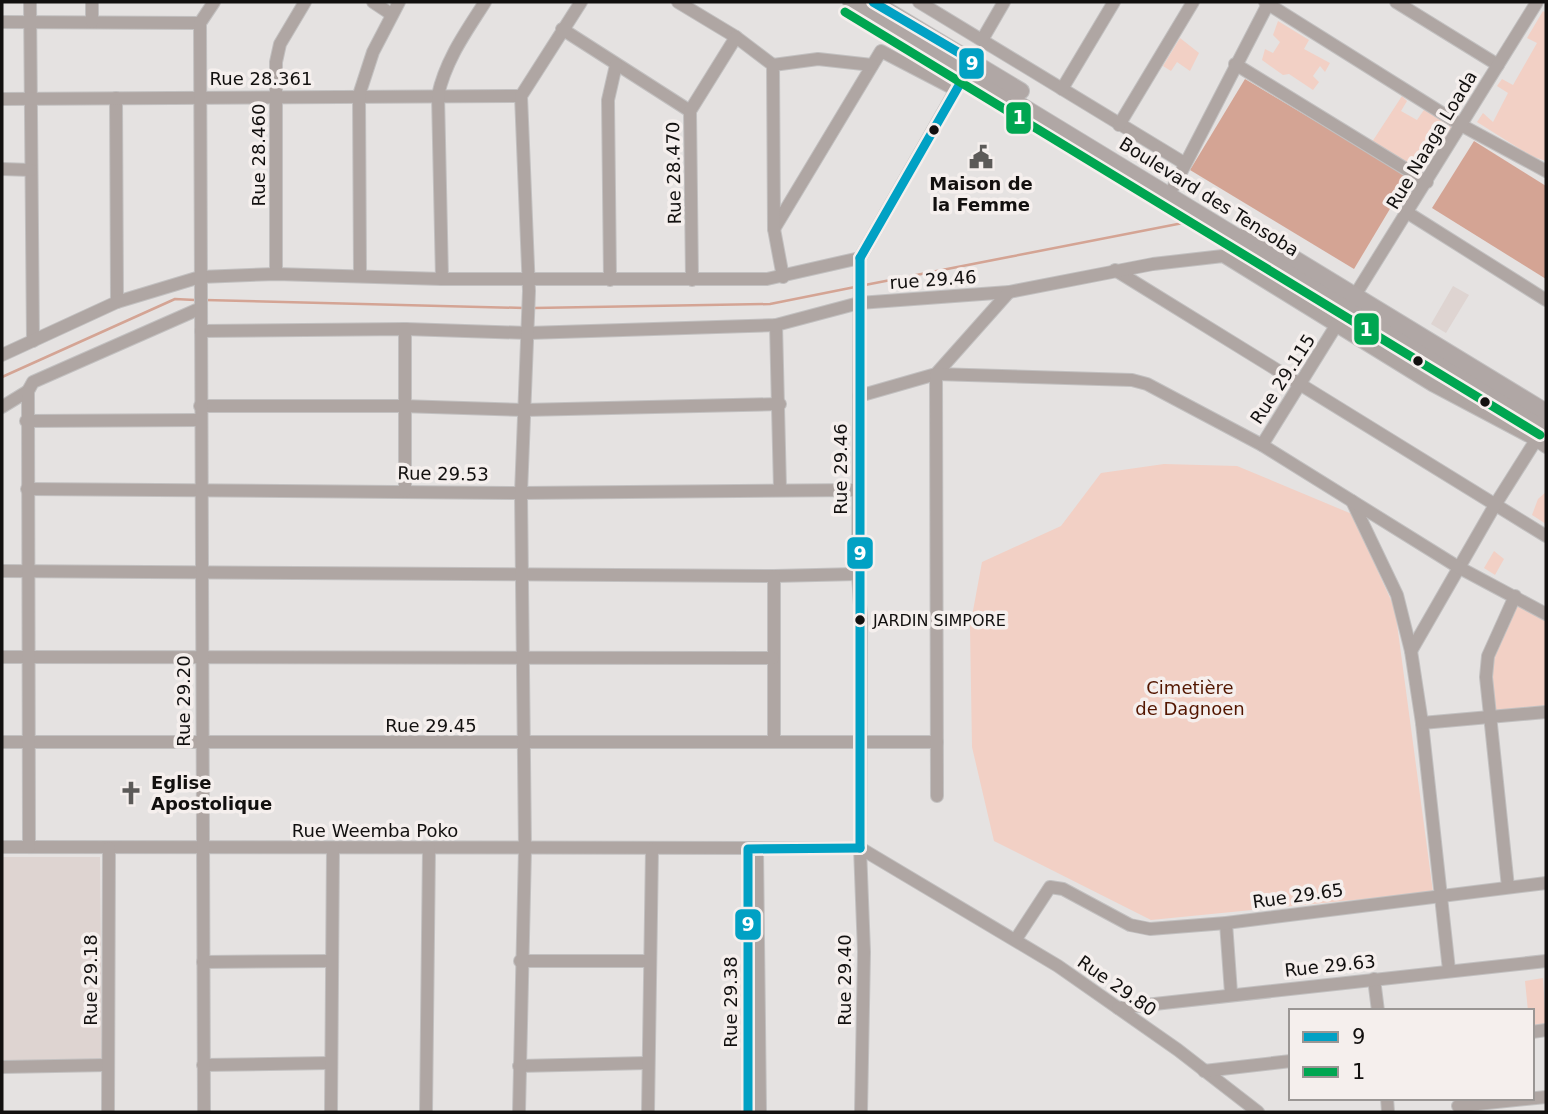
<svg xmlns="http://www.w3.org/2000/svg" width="1548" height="1114" font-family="'DejaVu Sans',sans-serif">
	<rect width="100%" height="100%" fill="#e5e2e1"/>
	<g fill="#ded4d1">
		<polygon points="1453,286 1469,295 1446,333 1431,324"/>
		<polygon points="2,857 100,857 102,1059 2,1061"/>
	</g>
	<g fill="#f2d0c5">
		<polygon points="1543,11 1546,13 1546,161 1531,156 1477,122 1483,113 1493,122 1508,93 1497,86 1502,79 1513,85 1537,43 1527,38"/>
		<polygon points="1278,21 1309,40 1304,49 1330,63 1325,72 1320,66 1313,76 1319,82 1313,90 1289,74 1283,75 1262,60 1265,49 1273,53 1280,42 1273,35"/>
		<polygon points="1180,38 1199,53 1190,71 1177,62 1171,71 1163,66"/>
		<polygon points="1402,96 1407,101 1401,111 1417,120 1428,104 1453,127 1423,173 1372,142"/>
		<polygon points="1164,464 1237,466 1352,514 1395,609 1433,892 1151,920 994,841 972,747 970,627 982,562 1061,526 1101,473"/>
		<polygon points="1546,492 1546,524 1532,515 1538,499"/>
		<polygon points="1494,551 1504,559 1495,575 1484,568"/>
		<path d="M1516 599 1546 618V710L1490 711C1490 665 1495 640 1516 599Z"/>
		<polygon points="1543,978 1546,1028 1532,1030 1532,1011 1528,1011 1525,981"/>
	</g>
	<g fill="#d4a494">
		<polygon points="1245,79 1409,177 1354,269 1190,170"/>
		<polygon points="1474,141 1546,186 1546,279 1432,208"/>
	</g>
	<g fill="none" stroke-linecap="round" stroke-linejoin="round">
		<g stroke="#d4a494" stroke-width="2.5">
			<polyline points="865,285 1188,222"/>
			<polyline points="205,300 524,308"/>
			<polyline points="534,308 770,304 855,287"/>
			<polyline points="2,377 175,299 195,300"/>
		</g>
		<g stroke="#c2c0c0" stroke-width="14">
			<g id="minor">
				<polyline points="30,2 33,341"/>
				<polyline points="373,2 391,14"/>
				<polyline points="678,2 736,37 773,65"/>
				<polyline points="919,2 1184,163"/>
				<polyline points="1265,2 1461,125 1546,171"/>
				<polyline points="1396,2 1498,65"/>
				<polyline points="2,22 200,23"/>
				<polyline points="92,22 92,2"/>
				<polyline points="562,29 690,111"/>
				<polyline points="982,40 1004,2"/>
				<polyline points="1235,64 1427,182"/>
				<polyline points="1062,89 1114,2"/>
				<polyline points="116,98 117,302"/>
				<polyline points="2,99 521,96"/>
				<polyline points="1119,125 1193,2"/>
				<polyline points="2,169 31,170"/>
				<polyline points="1174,186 1269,2"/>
				<polyline points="1408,213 1546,300"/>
				<polyline points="774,229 881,51 956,90"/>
				<polyline points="860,258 858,574 861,620 860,848 864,952 861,1112"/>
				<polyline points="1115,270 1546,536"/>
				<polyline points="276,274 276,62 280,44 305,2"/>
				<polyline points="360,276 359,95 373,52 399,2"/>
				<polyline points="783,277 774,229 773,65 818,59 872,65"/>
				<path d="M442 279 438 95C446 59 466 32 485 2"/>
				<polyline points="610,280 608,100 616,65"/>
				<polyline points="692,280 690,111 736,37"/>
				<polyline points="776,325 780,489"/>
				<polyline points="201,331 405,329 528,333 776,325 859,303 1009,292 1153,264 1223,256 1432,385 1536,440"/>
				<polyline points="2,355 117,302 200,277 276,274 442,279 767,279 860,258 970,65"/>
				<polyline points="859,396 936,374 1009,292"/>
				<polyline points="200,406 401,406 524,410 780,404"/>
				<polyline points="2,407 28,391"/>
				<polyline points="26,421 200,420"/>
				<polyline points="1262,445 1537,2"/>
				<polyline points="27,489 521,493 859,490"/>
				<polyline points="405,491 405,329"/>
				<polyline points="1352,501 1397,595 1411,651 1422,723 1449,970"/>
				<polyline points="2,571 774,576 858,574"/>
				<polyline points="774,576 774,741"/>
				<polyline points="1411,651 1495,505 1536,440 1546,447"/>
				<polyline points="2,657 773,658"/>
				<polyline points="1422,723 1546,712"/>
				<polyline points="2,742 937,742"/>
				<polyline points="937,796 936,374 1132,380 1147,384 1262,445 1458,567 1546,614"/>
				<polyline points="2,847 860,848 1058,966 1178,1050 1258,1112"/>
				<polyline points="29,847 28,391 33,382 201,308"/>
				<polyline points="748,849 748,1112"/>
				<polyline points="757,849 760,1112"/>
				<polyline points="1508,887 1486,677 1488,656 1515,596"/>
				<polyline points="1226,923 1231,993"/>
				<polyline points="1016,939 1050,887 1063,889 1130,925 1150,929 1226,923 1546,883"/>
				<polyline points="520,961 649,961"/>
				<polyline points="203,962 331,961"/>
				<polyline points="1374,979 1378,1011"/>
				<polyline points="1118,1008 1546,961"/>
				<polyline points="1532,1032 1546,1030"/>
				<polyline points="203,1065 330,1063"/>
				<polyline points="519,1066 647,1063"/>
				<polyline points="2,1067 108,1065"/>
				<polyline points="1204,1071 1291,1061"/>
				<polyline points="1387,1098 1388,1112"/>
				<polyline points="1458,1106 1546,1097"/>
				<polyline points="108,1112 109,848"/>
				<polyline points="204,1112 200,23 214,2"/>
				<polyline points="331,1112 333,848"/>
				<polyline points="426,1112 429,848"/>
				<polyline points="519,1112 525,849 521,493 529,291 521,96 581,2"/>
				<polyline points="648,1112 652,849"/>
			</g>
		</g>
		<g stroke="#c2c0c0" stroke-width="18">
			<g id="major">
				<polyline points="851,2 1546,425"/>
				<polyline points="873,2 1021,91"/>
				<polyline points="1249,231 1546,412"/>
			</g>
		</g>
		<use href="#minor" stroke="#afa6a3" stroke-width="12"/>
		<use href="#major" stroke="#b0a7a5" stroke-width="16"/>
		<g stroke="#f5efed" stroke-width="14">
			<g id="bus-1">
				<polyline points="860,258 860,848"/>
				<polyline points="860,258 973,61 873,2"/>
				<polyline points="748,1112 748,849 860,848"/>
			</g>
		</g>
		<g stroke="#f5efed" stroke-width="14">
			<polyline id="bus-2" points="845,12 1540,435"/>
		</g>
		<use href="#bus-1" stroke="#01a1c4" stroke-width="9"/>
		<use href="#bus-2" stroke="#00a651" stroke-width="9"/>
	</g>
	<defs>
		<g id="civic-bare" transform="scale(1.89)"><path d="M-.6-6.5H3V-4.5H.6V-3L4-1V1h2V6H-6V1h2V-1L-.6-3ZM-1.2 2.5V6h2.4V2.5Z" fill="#5c5a58" stroke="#f5efed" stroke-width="2.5" paint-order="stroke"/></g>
		<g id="church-bare" transform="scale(1.89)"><path d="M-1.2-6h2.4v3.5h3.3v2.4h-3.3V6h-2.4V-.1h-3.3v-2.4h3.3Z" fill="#5c5a58" stroke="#f5efed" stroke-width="2.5" paint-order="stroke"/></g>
	</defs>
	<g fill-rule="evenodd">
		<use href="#civic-bare" x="981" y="157"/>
		<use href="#church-bare" x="131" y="793"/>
	</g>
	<g fill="#12100f" stroke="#f5efed" stroke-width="2.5">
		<circle cx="934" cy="130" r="6"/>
		<circle cx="1418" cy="361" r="6"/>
		<circle cx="1485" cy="402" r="6"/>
		<circle cx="860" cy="620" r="6"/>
	</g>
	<g text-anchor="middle" stroke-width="7" stroke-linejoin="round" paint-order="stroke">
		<g font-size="16" fill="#12100f" stroke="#f5efed" text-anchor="start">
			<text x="873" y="626">JARDIN SIMPORE</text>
		</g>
		<g font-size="18" fill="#12100f" stroke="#f5efed">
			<text x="261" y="85">Rue 28.361</text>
			<text transform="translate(1432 140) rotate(-59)" y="6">Rue Naaga Loada</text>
			<text transform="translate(259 155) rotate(-90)" y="6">Rue 28.460</text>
			<text transform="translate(674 173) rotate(-91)" y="6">Rue 28.470</text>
			<text transform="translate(1209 197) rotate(32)" y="6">Boulevard des Tensoba</text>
			<text transform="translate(933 280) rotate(-4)" y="6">rue 29.46</text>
			<text transform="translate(1283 379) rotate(-57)" y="6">Rue 29.115</text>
			<text transform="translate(841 469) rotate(-90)" y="6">Rue 29.46</text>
			<text transform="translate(443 474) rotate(1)" y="6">Rue 29.53</text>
			<text transform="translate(184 701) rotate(-90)" y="6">Rue 29.20</text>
			<text x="431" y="732">Rue 29.45</text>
			<text x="375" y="837">Rue Weemba Poko</text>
			<text transform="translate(1298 896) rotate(-8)" y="6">Rue 29.65</text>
			<text transform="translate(1330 966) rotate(-6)" y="6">Rue 29.63</text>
			<text transform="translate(91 980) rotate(-90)" y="6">Rue 29.18</text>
			<text transform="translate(845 980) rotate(-90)" y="6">Rue 29.40</text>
			<text transform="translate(1117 986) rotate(35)" y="6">Rue 29.80</text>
			<text transform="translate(731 1002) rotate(-90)" y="6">Rue 29.38</text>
		</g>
		<g font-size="18" font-weight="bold" fill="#12100f" stroke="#f5efed">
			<text x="981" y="190">Maison de<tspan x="981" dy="21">la Femme</tspan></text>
			<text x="151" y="789" text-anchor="start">Eglise<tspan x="151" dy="21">Apostolique</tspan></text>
		</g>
		<g font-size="18" fill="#531600" stroke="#f5efed">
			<text x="1190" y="694">Cimetière<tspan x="1190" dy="21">de Dagnoen</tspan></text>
		</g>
	</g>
	<g stroke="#f5efed" stroke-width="2.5">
		<rect x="958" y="47" width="27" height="33" rx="7" fill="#01a1c4"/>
		<rect x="1005" y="101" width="27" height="34" rx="7" fill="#00a651"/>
		<rect x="1353" y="312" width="27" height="34" rx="7" fill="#00a651"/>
		<rect x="846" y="536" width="28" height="34" rx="7" fill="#01a1c4"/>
		<rect x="734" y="908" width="28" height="33" rx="7" fill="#01a1c4"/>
	</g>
	<g font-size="19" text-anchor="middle" font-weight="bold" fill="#fff">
		<text x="972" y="70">9</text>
		<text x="1019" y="124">1</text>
		<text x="1366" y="336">1</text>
		<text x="860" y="560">9</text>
		<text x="748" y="931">9</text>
	</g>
	<rect width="1548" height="1114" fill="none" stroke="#12100f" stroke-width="7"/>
	<rect x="1289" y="1009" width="245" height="91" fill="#f5efed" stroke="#9a9694" stroke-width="2"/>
	<rect x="1303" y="1032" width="35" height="10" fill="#01a1c4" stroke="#9a9694" stroke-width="2"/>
	<text x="1352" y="1044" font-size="21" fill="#12100f">9</text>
	<rect x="1303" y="1067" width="35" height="10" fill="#00a651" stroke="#9a9694" stroke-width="2"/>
	<text x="1352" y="1079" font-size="21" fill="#12100f">1</text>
</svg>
